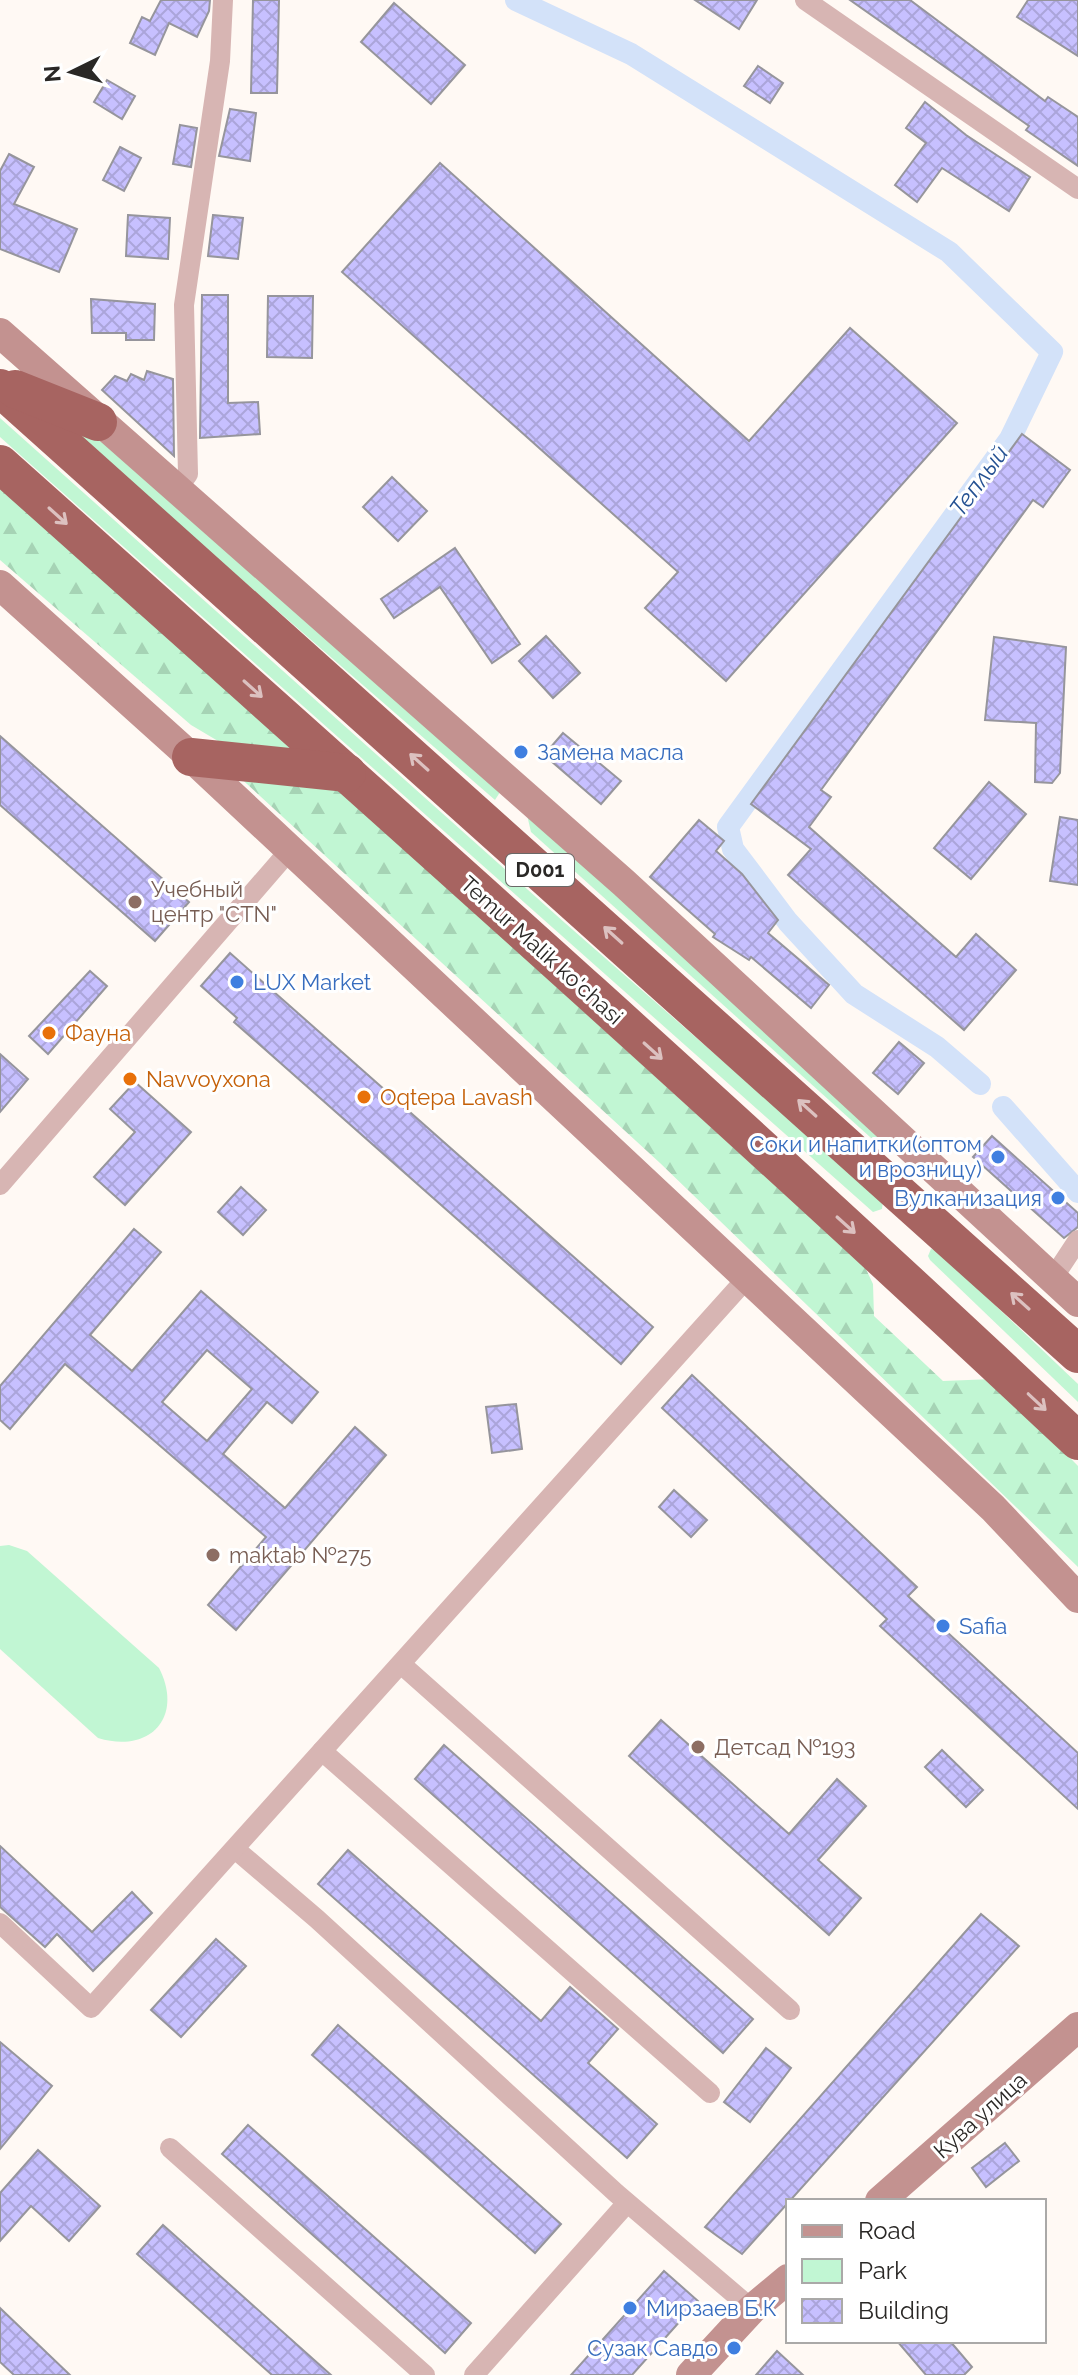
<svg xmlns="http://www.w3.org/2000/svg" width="1078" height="2375" font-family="Raleway,sans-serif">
	<defs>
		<pattern id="forest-firs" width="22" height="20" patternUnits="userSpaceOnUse" patternTransform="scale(2)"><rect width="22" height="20" fill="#c1f6d3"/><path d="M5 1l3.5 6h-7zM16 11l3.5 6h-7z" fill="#a6d3b5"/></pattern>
		<pattern id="building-cross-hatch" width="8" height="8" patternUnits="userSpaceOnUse" patternTransform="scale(2)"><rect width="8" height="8" fill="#c7c0ff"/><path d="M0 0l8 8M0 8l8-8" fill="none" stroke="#aba5da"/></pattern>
	</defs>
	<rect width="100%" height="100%" fill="#fff9f4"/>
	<g fill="#c1f6d3">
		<polygon points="57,414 108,444 502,789 495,800 156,505"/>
		<polygon points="0,418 565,923 883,1201 882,1209 873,1212 0,437"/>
		<polygon points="527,815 889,1138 880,1146 531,832"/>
		<polygon points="931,1249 937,1250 1078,1384 1078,1402 930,1260 928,1256"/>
		<path d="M9 1545 27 1551 159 1668C184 1717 150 1754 98 1738L0 1649V1546Z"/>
	</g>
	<g fill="url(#forest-firs)">
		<polygon points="0,488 297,752 218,741 191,725 0,560"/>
		<polygon points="235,773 337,787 865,1267 873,1284 874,1316 943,1381 993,1379 1078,1466 1078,1567 660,1163"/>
	</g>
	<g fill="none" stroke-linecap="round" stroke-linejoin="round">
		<g stroke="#d3e2f9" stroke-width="22">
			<polyline points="516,0 631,54 949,252 1052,352 1010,439 728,827 733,849 788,922 854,994 937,1047 980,1084"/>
			<polyline points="1003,1107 1078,1192"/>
		</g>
	</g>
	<g fill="url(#building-cross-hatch)" stroke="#96959c" stroke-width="2" fill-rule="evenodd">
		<polygon points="161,0 210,0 209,11 197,37 169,23 155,55 130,43 142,17 150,21"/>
		<polygon points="253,0 279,0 277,93 251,93"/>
		<polygon points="695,0 757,0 739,29"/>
		<polygon points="850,0 910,0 1045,101 1048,97 1078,117 1078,166 1026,130 1029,126"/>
		<polygon points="1028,0 1078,0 1078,56 1017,17"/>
		<polygon points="394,3 465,65 431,104 361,42"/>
		<polygon points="758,66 783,83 770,103 744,86"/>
		<polygon points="107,80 135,96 122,119 94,102"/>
		<polygon points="925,102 966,135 1030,177 1009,211 942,168 917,202 895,185 926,143 906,128"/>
		<polygon points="230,109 256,113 250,161 219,156"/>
		<polygon points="180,125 197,128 191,167 173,164"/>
		<polygon points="120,147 141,158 124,191 103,180"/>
		<polygon points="9,154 34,167 14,204 77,229 59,272 0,249 0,171"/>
		<polygon points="440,163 749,441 850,328 957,423 726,681 645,608 678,572 342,272"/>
		<polygon points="128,215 170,218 168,259 126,256"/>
		<polygon points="213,215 243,218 238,259 208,256"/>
		<polygon points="202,295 228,295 228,403 258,402 260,434 200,438"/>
		<polygon points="268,296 313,296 312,358 267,357"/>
		<polygon points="91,299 155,304 154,340 126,340 126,333 92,333"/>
		<polygon points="147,371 173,379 174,456 102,390 115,376 127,381 131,374 144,380"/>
		<polygon points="1022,434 1070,470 1043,507 1033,500 821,790 831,797 809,827 956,957 976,934 1016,970 964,1030 788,875 811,849 751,804"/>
		<polygon points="392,477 427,511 398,541 363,507"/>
		<polygon points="455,548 520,644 492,663 440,587 394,618 381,599"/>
		<polygon points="546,636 580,673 553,698 519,661"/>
		<polygon points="994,637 1066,647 1060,773 1052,783 1035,782 1036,723 985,720"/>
		<polygon points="563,733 621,781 601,804 544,755"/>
		<polygon points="0,736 189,902 155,941 0,805"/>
		<polygon points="989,782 1026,814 971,879 934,848"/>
		<polygon points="1060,817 1078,820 1078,885 1050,881"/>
		<polygon points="699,820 724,841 716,851 742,874 778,920 768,933 829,985 811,1008 751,957 749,960 713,937 715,934 650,877"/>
		<polygon points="230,953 653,1327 621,1364 234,1022 237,1018 201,986"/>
		<polygon points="90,971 107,986 48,1054 29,1036"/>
		<polygon points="899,1042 924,1063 898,1094 873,1073"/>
		<polygon points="0,1054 28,1079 0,1112"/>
		<polygon points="135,1082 191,1132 125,1205 94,1177 135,1132 110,1109"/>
		<polygon points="992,1136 1078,1213 1078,1227 1064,1238 973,1157"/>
		<polygon points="241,1187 266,1210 243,1235 218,1212"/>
		<path d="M134 1229 161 1252 90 1335 132 1371 201 1291 318 1392 292 1423 267 1402 223 1454 285 1508 355 1427 386 1455 236 1630 208 1605 266 1537 65 1364 10 1429 0 1420V1386ZM207 1350 252 1389 207 1441 162 1402Z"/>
		<polygon points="692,1375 917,1587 908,1596 1078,1753 1078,1809 880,1626 887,1619 662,1408"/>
		<polygon points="516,1404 522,1449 492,1453 486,1407"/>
		<polygon points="674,1490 707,1520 691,1537 659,1507"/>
		<polygon points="661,1720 789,1834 837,1779 866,1806 818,1860 861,1898 829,1935 629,1756"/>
		<polygon points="444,1745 753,2019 723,2053 415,1779"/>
		<polygon points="942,1750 983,1790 966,1807 925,1767"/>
		<polygon points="0,1846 92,1932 132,1892 152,1913 93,1971 57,1934 45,1947 0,1907"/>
		<polygon points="348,1850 541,2021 570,1987 618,2029 588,2063 657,2124 627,2158 318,1884"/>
		<polygon points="981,1914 1019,1946 742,2254 705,2227"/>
		<polygon points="216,1939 246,1966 181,2037 151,2010"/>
		<polygon points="338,2025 561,2224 535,2253 312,2055"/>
		<polygon points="0,2042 52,2086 0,2149"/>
		<polygon points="766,2048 791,2068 750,2122 724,2102"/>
		<polygon points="248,2125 471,2323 445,2353 222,2154"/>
		<polygon points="1005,2143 1019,2161 986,2187 972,2168"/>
		<polygon points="38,2150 100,2206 69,2241 31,2206 0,2241 0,2193"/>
		<polygon points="163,2225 331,2375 272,2375 137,2254"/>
		<polygon points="664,2271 698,2301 632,2375 571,2375"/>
		<polygon points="0,2308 70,2375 14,2375 0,2362"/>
		<polygon points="897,2341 950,2341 972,2367 964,2375 926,2375"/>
		<polygon points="777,2351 803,2375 756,2375"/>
	</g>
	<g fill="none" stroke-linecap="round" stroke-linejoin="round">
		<g stroke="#d7b5b3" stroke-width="20">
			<polyline points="805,0 1078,189"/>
			<polyline points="176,491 188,474 184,305 220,61 223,0"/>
			<polyline points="0,1185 289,851"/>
			<polyline points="1053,1278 1078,1240"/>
			<polyline points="401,1664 790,2010"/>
			<polyline points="322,1751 710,2093"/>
			<polyline points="235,1849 317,1919 616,2193 752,2309"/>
			<polyline points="0,1923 91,2008 747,1278"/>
			<polyline points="170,2148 425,2375"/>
			<polyline points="474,2375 627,2203"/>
		</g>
		<g stroke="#c39290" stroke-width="30">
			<polyline points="0,333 624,883 1078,1302"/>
			<polyline points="0,585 191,757 993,1508 1078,1598"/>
			<polyline points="880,2201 1078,2027"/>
			<polyline points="691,2375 752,2309 788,2279"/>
		</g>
		<g stroke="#a76461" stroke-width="38">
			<polyline points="0,388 1078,1354"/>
			<polyline points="15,389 98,422"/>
			<path d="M0 464C362 787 725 1109 1078 1441"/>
			<polyline points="191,757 347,773"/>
		</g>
	</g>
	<defs><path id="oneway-shaft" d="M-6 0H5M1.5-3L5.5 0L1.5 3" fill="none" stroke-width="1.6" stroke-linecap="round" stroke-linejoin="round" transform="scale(2)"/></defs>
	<g stroke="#dcc1c0">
		<use href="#oneway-shaft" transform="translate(58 516) rotate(42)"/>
		<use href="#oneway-shaft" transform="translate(253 689) rotate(42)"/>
		<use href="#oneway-shaft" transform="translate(419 762) rotate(-138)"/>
		<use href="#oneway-shaft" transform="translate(613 935) rotate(-138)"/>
		<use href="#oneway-shaft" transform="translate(653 1051) rotate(42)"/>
		<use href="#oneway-shaft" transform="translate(807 1108) rotate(-138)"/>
		<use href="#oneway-shaft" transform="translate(846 1225) rotate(42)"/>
		<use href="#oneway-shaft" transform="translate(1020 1301) rotate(-138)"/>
		<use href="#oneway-shaft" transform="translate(1037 1402) rotate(43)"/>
	</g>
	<g fill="#3f7fe0" stroke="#fff" stroke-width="3">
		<circle cx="521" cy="752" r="8"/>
		<circle cx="237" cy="982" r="8"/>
		<circle cx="998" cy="1157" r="8"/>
		<circle cx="1058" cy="1198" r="8"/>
		<circle cx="943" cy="1626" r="8"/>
		<circle cx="630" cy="2308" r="8"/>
		<circle cx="734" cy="2348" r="8"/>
	</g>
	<g fill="#8d6e63" stroke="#fff" stroke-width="3">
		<circle cx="135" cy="902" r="8"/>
		<circle cx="213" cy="1555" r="8"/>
		<circle cx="698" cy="1747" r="8"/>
	</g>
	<g fill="#e8710a" stroke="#fff" stroke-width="3">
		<circle cx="49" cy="1033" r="8"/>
		<circle cx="130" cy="1079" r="8"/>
		<circle cx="364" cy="1097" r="8"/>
	</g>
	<g text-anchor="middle" stroke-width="6" stroke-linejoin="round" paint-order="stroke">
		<rect fill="#fff" stroke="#6a6867" stroke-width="2" x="506" y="854" width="68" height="32" rx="6"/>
		<g font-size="20" font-weight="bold" fill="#2a2826">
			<text x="540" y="877">D001</text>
		</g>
		<g font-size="22" fill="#366cbe" stroke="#fff" text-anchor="start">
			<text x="537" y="760">Замена масла</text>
			<text x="253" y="990">LUX Market</text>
			<text x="982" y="1152" text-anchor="end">Соки и напитки(оптом<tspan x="982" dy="25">и врозницу)</tspan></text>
			<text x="1042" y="1206" text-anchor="end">Вулканизация</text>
			<text x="959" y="1634">Safia</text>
			<text x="646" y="2316">Мирзаев Б.К</text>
			<text x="718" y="2356" text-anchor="end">Сузак Савдо</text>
		</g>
		<g font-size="22" fill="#785e54" stroke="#fff" text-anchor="start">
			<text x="151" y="897">Учебный<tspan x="151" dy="25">центр "CTN"</tspan></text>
			<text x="229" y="1563">maktab №275</text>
			<text x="714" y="1755">Детсад №193</text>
		</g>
		<g font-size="22" fill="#2a2826" stroke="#fff">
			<text transform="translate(542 950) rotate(42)" y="8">Temur Malik ko'chasi</text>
			<text transform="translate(980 2115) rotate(-42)" y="8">Кува улица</text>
		</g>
		<g font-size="22" fill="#c56008" stroke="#fff" text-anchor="start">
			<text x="65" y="1041">Фауна</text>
			<text x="146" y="1087">Navvoyxona</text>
			<text x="380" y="1105">Oqtepa Lavash</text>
		</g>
		<g font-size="24" font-style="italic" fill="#255293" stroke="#fff">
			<text transform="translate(979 481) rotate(-54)" y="8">Теплый</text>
		</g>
	</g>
	<rect x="786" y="2199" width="260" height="144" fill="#ffffff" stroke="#aaa9a8" stroke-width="2"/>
	<rect x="802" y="2225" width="40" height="12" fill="#c39290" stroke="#aaa9a8" stroke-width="2"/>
	<text x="858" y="2239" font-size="24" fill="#2a2826">Road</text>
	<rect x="802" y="2259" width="40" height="24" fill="#c1f6d3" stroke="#aaa9a8" stroke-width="2"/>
	<text x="858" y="2279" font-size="24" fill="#2a2826">Park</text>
	<rect x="802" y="2299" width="40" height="24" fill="url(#building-cross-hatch)" stroke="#aaa9a8" stroke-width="2"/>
	<text x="858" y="2319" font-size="24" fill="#2a2826">Building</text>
	<g transform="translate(72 72) rotate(265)" stroke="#ffffff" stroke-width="6" paint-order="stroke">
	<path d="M0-6L14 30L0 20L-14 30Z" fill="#2a2826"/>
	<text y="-12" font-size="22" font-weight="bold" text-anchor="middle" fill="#2a2826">N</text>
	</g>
</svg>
